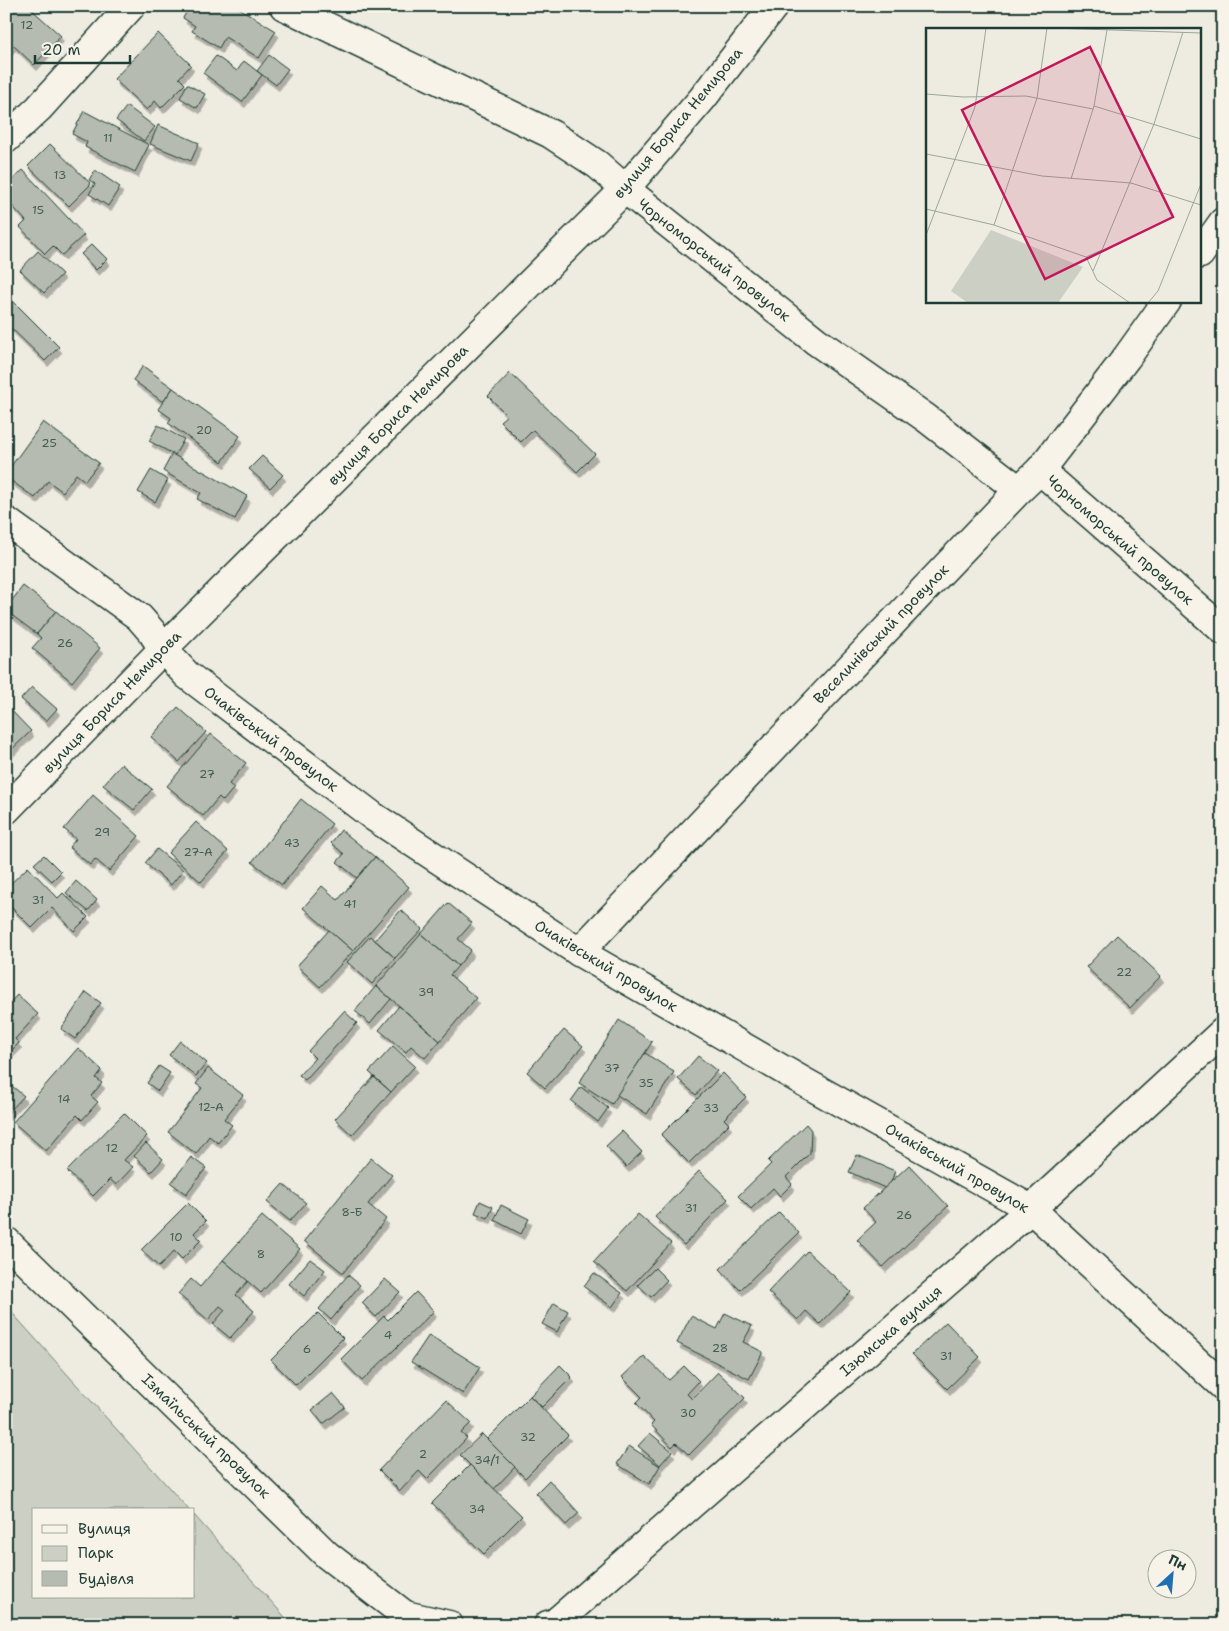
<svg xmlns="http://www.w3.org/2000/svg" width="1229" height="1631" font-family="'Shantell Sans',sans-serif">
	<defs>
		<filter id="shadow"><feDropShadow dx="3" dy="5.5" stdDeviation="0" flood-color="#0004"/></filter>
	</defs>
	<rect width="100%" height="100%" fill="#eeece1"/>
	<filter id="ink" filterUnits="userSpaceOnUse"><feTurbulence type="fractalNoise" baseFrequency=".02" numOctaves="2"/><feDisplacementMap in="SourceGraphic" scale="10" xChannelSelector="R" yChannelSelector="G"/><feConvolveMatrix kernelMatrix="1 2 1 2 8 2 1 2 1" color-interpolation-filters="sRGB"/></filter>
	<g filter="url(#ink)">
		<polygon fill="#cccfc4" stroke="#76867c" points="6,1306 189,1510 34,1510 34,1597 194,1597 194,1515 292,1625 6,1625"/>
		<g fill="#b5bbb0" stroke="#1f3d34" filter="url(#shadow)">
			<polygon points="13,6 28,6 61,36 34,65 13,45 8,50 6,48 6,13"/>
			<polygon points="190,6 236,6 276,31 259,58 225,37 219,48 192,31 195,26 183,18"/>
			<polygon points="158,33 191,65 179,78 185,84 161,108 155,101 147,110 114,79"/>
			<polygon points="269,55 288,69 276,85 257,71"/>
			<polygon points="216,56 237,71 244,61 262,75 242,102 203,73"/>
			<polygon points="187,84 205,94 197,108 180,98"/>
			<polygon points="127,106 155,127 144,141 116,120"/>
			<polygon points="84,111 149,145 135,172 85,147 87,142 72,134"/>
			<polygon points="158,125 199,143 191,161 150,144"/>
			<polygon points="50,144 91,184 69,206 28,166"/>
			<polygon points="23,170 84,235 62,255 53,246 45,254 20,227 26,221 6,199 6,186"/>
			<polygon points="95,170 120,187 108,206 89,194 95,184 89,180"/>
			<polygon points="92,244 107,259 96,270 81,254"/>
			<polygon points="38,251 62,274 44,293 20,270"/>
			<polygon points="6,294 59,347 45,361 6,323"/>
			<polygon points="143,366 173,388 163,402 133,380"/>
			<polygon points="510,373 595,454 577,472 533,430 521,442 500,421 507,415 488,396"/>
			<polygon points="173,388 240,436 222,462 168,423 171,418 158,409"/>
			<polygon points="43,422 99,463 85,481 76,474 63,492 48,481 35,498 6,477 6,473"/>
			<polygon points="158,425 184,439 175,455 149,441"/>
			<polygon points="172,454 247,496 235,519 197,499 201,493 163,471"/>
			<polygon points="262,456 283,475 270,488 249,469"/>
			<polygon points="151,470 168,480 155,502 138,492"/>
			<polygon points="23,586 56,611 37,634 6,611 6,608"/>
			<polygon points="56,611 100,648 72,682 32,648 41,638 37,634"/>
			<polygon points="32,687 57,709 46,721 21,699"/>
			<polygon points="6,705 31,731 10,751 6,748"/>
			<polygon points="178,707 206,732 179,762 151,737"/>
			<polygon points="211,734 246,763 229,784 234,788 223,801 219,797 203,816 167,786"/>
			<polygon points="121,764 152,789 134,810 103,785"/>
			<polygon points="93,795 139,836 109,871 95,859 90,865 69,847 76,839 64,829"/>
			<polygon points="301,799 332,824 282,885 252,862"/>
			<polygon points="196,822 228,851 201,882 168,853"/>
			<polygon points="341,830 375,857 357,878 337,862 344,854 331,843"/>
			<polygon points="157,849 183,870 171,885 145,863"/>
			<polygon points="44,855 61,872 52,881 34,864"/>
			<polygon points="375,857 409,887 353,951 303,908 322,886 338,900"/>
			<polygon points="28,867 58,898 63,893 88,917 74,931 52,908 32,928 6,902 6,888"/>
			<polygon points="76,881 97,900 88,911 66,893"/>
			<polygon points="448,903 472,923 458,939 471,950 458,966 421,934"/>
			<polygon points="401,910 422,929 395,958 375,940"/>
			<polygon points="329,930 353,951 320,987 297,966"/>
			<polygon points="421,934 458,966 450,975 476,998 440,1041 376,986"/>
			<polygon points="1117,935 1161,976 1130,1008 1086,967"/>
			<polygon points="370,936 395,958 372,984 347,962"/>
			<polygon points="376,986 391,999 370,1024 355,1011"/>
			<polygon points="86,992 101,1003 75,1039 61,1029"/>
			<polygon points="17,995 38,1014 15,1039 19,1043 6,1056 6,1007"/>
			<polygon points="399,1006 440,1041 425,1058 411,1046 406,1052 379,1030"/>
			<polygon points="344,1011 357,1023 305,1080 299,1075 315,1058 308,1051"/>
			<polygon points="619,1020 652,1042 612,1104 579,1083"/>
			<polygon points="564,1030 583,1046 545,1088 527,1072"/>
			<polygon points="180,1041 207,1063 196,1076 169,1055"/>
			<polygon points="393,1046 415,1066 391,1092 369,1072"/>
			<polygon points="78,1048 102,1070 96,1078 102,1083 91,1096 98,1102 82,1120 77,1115 46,1151 13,1122"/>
			<polygon points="645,1053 674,1072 647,1114 617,1095"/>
			<polygon points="698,1056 717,1071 696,1095 678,1079"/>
			<polygon points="159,1066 170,1073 158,1091 147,1083"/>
			<polygon points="208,1068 243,1095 224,1119 232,1125 218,1143 209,1136 196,1154 168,1132 202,1088 196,1084"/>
			<polygon points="723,1073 746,1097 724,1119 729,1124 689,1163 661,1135"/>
			<polygon points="374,1077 391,1092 352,1135 335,1119"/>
			<polygon points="12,1086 24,1096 6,1115 6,1090 8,1091"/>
			<polygon points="581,1087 608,1108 598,1122 571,1101"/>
			<polygon points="124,1113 147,1136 124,1160 133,1167 116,1185 110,1179 93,1196 67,1171"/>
			<polygon points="806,1124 811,1130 810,1153 786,1177 792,1184 780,1196 773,1188 751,1209 738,1196 771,1164 768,1161"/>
			<polygon points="622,1131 642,1152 626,1167 606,1146"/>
			<polygon points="146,1143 163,1159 151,1172 134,1156"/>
			<polygon points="857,1155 895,1171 891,1182 885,1188 849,1172"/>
			<polygon points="191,1157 206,1168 186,1194 171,1183"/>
			<polygon points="371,1158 392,1175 368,1204 386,1219 343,1273 304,1241"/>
			<polygon points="909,1165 948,1206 883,1267 857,1240 876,1222 863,1208"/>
			<polygon points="699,1171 728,1199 684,1245 655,1217"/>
			<polygon points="283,1184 306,1203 290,1221 267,1202"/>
			<polygon points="480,1201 493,1207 488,1218 475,1213"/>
			<polygon points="188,1203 206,1221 194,1233 201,1240 182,1259 174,1251 159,1267 141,1250"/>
			<polygon points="501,1205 529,1219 521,1234 494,1220"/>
			<polygon points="779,1212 799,1233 740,1290 720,1269"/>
			<polygon points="638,1214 671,1243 627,1291 594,1262"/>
			<polygon points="262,1216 300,1249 261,1293 223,1260"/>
			<polygon points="807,1251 851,1292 820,1324 806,1311 798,1320 768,1292"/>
			<polygon points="310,1259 325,1270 304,1296 289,1284"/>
			<polygon points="223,1260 248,1281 236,1295 254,1311 230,1338 213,1324 225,1310 220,1306 208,1320 178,1294 191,1279 200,1287"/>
			<polygon points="655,1268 667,1280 651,1297 638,1285"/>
			<polygon points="594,1273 622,1293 612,1307 584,1287"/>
			<polygon points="348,1275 360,1285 331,1320 319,1309"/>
			<polygon points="385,1279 400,1292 376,1317 362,1303"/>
			<polygon points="416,1292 434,1311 362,1381 341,1359 384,1316 388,1320"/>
			<polygon points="554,1303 568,1311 557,1332 542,1324"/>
			<polygon points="318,1313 343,1338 296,1385 271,1360"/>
			<polygon points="725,1313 752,1326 743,1342 763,1352 749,1379 677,1343 691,1316 717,1329"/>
			<polygon points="946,1322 980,1357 947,1389 912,1354"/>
			<polygon points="429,1335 480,1367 463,1394 411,1362"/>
			<polygon points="644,1356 669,1380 684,1366 699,1381 687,1394 692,1399 718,1372 745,1398 689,1455 676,1443 672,1447 651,1425 654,1422 636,1403 642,1397 622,1377"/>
			<polygon points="560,1365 572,1377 542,1407 530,1396"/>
			<polygon points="333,1393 345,1407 323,1424 312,1410"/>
			<polygon points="530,1396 568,1435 525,1478 487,1439"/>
			<polygon points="446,1400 471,1423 461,1433 467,1438 427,1479 419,1471 400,1491 379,1470"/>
			<polygon points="650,1433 672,1451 660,1465 638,1446"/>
			<polygon points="482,1434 515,1467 494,1489 460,1455"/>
			<polygon points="629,1446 660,1466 649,1484 617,1464"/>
			<polygon points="470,1465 522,1516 484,1554 432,1503"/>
			<polygon points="549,1480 579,1513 566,1525 536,1493"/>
		</g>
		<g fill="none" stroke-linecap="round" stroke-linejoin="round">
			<g stroke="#1f3d34" stroke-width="31">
				<g id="minor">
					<polyline points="284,6 551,134 598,165 625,189 816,341 926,418 1019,490"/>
					<polyline points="6,139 39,108 131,6"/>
					<polyline points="1200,254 1223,222"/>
					<polyline points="1040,470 1223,630"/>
					<polyline points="6,521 139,617 152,632 163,649 187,675 374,817 579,952 806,1083 1031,1209 1223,1386"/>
					<polyline points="6,810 163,649 625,189 702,99 774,6"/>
					<polyline points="579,952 1019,490 1040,470 1127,357 1167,301"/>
					<polyline points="6,1241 327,1555 405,1615 407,1625"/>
					<polyline points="405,1615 449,1625"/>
					<polyline points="548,1625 555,1623 1031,1209 1223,1032"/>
				</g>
			</g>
			<use href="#minor" stroke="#f7f3e8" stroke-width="28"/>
		</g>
	</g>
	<g text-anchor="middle" stroke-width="4.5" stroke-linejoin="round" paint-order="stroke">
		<g font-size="12" fill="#445c53">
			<text x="27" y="29">12</text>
			<text x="108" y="142">11</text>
			<text x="60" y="179">13</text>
			<text x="38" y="214">15</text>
			<text x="204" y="434">20</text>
			<text x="49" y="447">25</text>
			<text x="65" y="647">26</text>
			<text x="207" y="778">27</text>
			<text x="102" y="836">29</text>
			<text x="292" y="847">43</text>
			<text x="198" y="856">27-А</text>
			<text x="38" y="904">31</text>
			<text x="350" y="908">41</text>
			<text x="1124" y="976">22</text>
			<text x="426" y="996">39</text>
			<text x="612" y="1072">37</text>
			<text x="646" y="1087">35</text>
			<text x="64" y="1103">14</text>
			<text x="211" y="1111">12-А</text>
			<text x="711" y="1112">33</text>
			<text x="112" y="1152">12</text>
			<text x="691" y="1212">31</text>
			<text x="352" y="1216">8-Б</text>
			<text x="904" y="1219">26</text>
			<text x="176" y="1241">10</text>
			<text x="261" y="1258">8</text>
			<text x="388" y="1339">4</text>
			<text x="720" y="1352">28</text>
			<text x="307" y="1353">6</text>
			<text x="946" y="1360">31</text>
			<text x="688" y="1417">30</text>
			<text x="528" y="1441">32</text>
			<text x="423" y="1458">2</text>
			<text x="487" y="1464">34/1</text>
			<text x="477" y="1513">34</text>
		</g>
		<g font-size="15" fill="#1f3d34" stroke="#f7f3e8">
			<text transform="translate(678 123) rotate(-50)" y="5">вулиця Бориса Немирова</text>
			<text transform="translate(714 260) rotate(38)" y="5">Чорноморський провулок</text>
			<text transform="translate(398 415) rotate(-45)" y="5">вулиця Бориса Немирова</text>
			<text transform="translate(1120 540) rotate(41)" y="5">Чорноморський провулок</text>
			<text transform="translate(881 634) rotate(-46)" y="5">Веселинівський провулок</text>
			<text transform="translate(112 702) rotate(-46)" y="5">вулиця Бориса Немирова</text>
			<text transform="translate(271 739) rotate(37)" y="5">Очаківський провулок</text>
			<text transform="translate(606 966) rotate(31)" y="5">Очаківський провулок</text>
			<text transform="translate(957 1168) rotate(30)" y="5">Очаківський провулок</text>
			<text transform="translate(891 1331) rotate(-41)" y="5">Ізюмська вулиця</text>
			<text transform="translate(206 1436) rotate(44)" y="5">Ізмаїльський провулок</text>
		</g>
	</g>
	<g transform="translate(926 28)">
		<rect width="275" height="275" fill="#eeece1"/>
		<path d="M65 202 105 218 157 239 132 275H42L25 263Z" fill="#cccfc4"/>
		<path fill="none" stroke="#9ba69c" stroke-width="1" d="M127 0 275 5M0 66 37 69 100 68 167 81M168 78 275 111M0 126 116 148 205 155 275 177M145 151 168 78 181 2M0 181 68 197 160 229 171 252 204 275M68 197 111 70 121 0M0 207 49 79 60 0M160 229 176 222 228 96 257 4M167 243 176 222M222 275 232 263 275 156"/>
		<path fill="#c2185b" fill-opacity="0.15" stroke="#c2185b" stroke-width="2.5" d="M164 19 247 189 119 251 36 82Z"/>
		<rect width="275" height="275" fill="none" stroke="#1f3d34" stroke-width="2.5"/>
	</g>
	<rect width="1229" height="1631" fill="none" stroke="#f7f3e8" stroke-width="25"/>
	<rect x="12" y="12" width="1204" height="1606" fill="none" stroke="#1f3d34" stroke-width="2" filter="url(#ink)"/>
	<rect x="32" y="1508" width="162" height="90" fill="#f7f3e8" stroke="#a1aaa0"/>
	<rect x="42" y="1525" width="25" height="8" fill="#f7f3e8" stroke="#a1aaa0"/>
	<text x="78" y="1534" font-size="15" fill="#1f3d34">Вулиця</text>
	<rect x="42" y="1546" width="25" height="15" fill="#cccfc4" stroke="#a1aaa0"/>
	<text x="78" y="1558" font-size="15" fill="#1f3d34">Парк</text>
	<rect x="42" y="1571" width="25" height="15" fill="#b5bbb0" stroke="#a1aaa0"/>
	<text x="78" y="1584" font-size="15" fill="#1f3d34">Будівля</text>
	<g transform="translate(1172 1574) rotate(26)"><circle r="24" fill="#f7f3e8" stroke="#a1aaa0"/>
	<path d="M0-4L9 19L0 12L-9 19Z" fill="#1f6fb2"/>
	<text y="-8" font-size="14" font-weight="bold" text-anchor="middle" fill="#1f3d34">Пн</text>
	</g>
	<path d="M35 55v8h95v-8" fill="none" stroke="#1f3d34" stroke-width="2.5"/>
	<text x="42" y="55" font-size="15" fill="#1f3d34" stroke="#f7f3e8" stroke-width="4" paint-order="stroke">20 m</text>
</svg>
